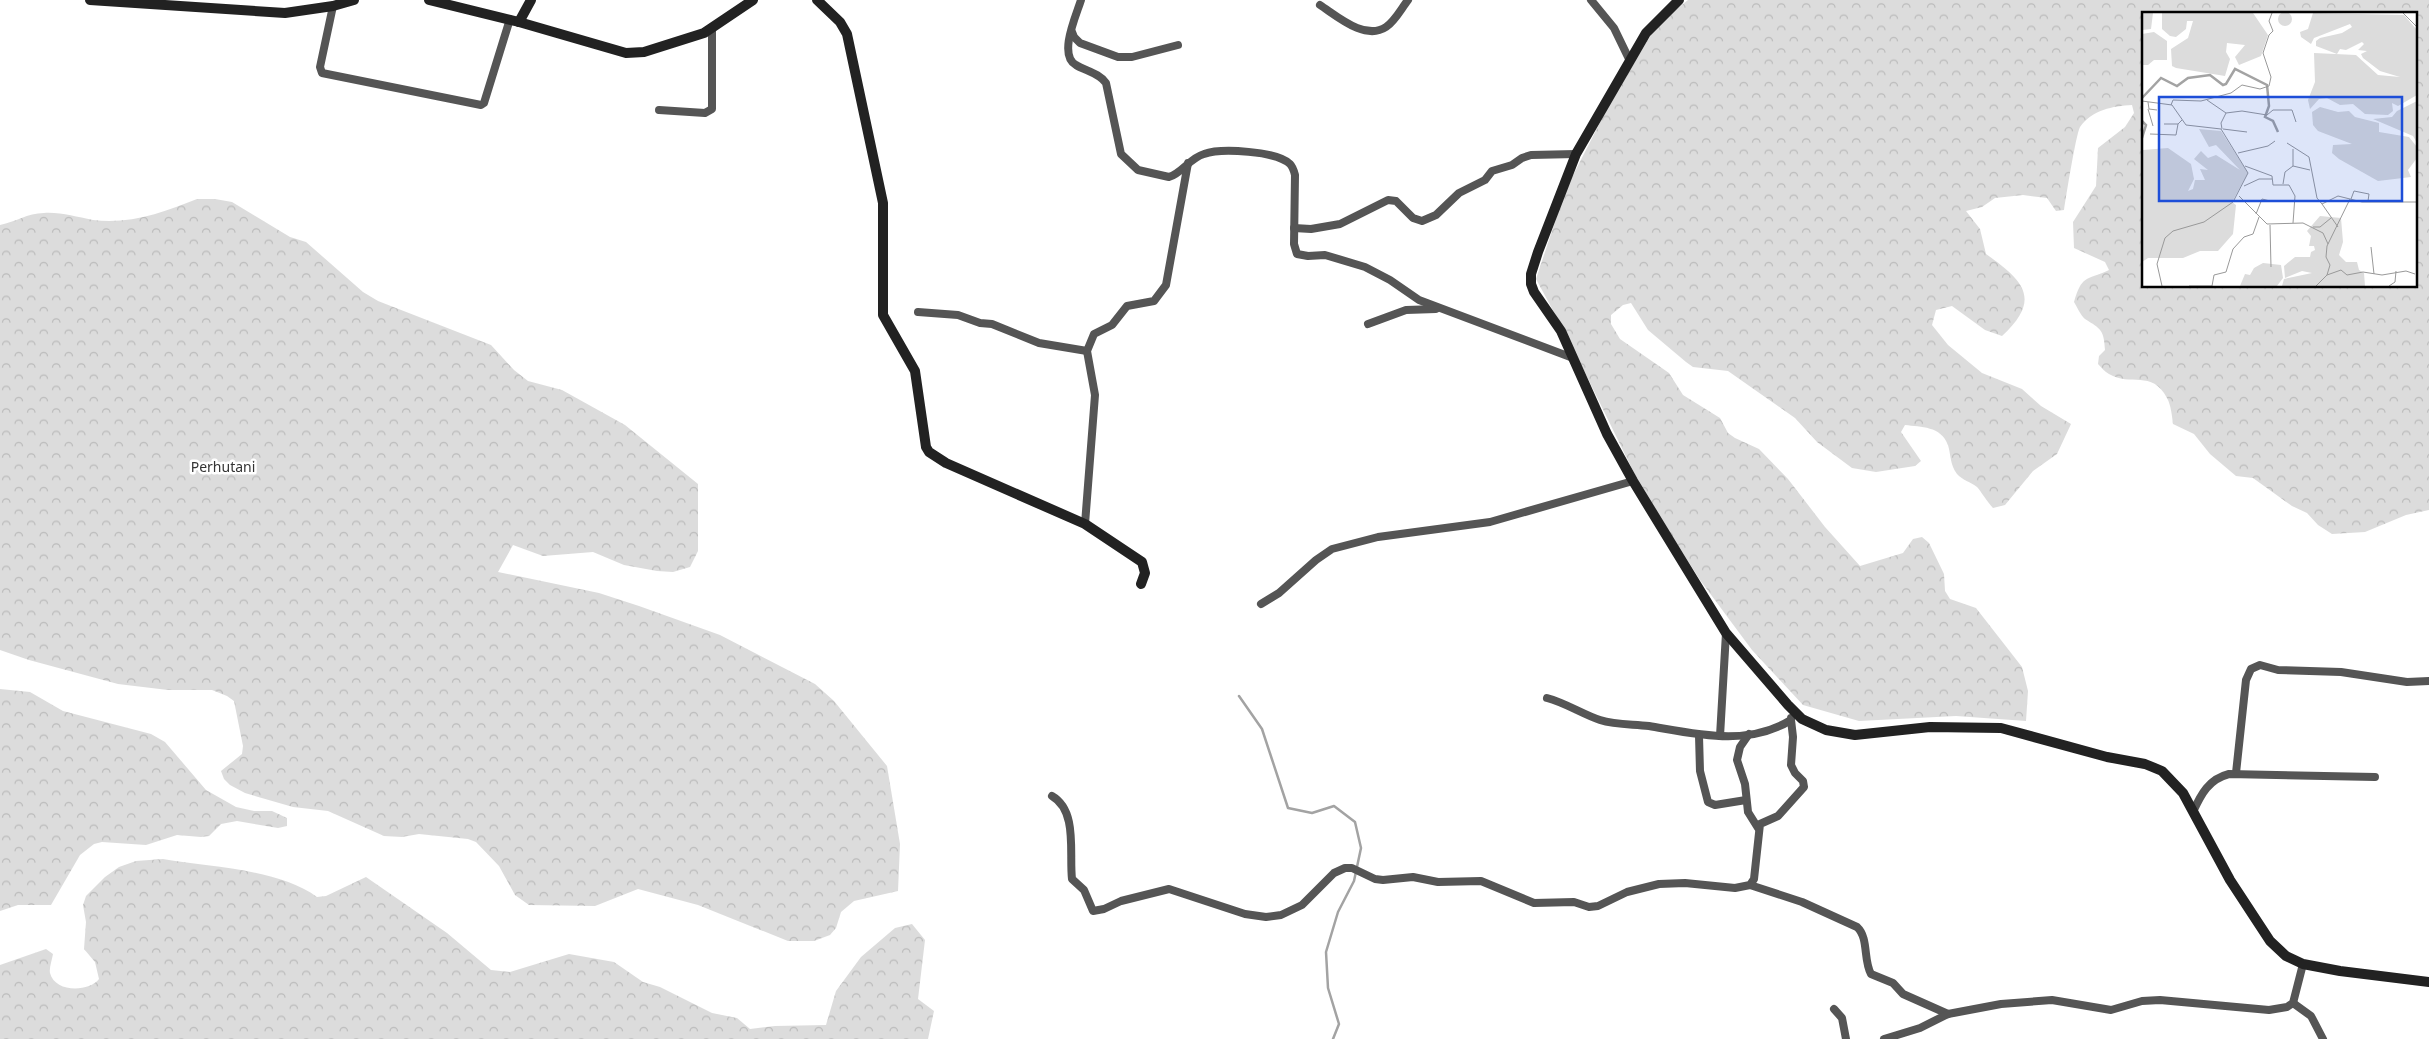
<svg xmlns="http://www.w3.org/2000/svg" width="2429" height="1039" font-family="'Noto Sans',sans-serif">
	<defs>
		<pattern id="forest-crowns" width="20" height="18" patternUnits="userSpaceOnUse" patternTransform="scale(1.25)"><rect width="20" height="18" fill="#dcdcdc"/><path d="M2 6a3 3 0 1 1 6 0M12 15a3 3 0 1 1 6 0" fill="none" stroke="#bbb"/></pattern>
	</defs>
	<rect width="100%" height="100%" fill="#fff"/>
	<g fill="url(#forest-crowns)" fill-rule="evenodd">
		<path d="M1688 0H2429V510L2406 515 2365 532 2332 534 2318 525 2307 513 2292 506 2253 478 2236 476 2210 454 2194 434 2173 424C2172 416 2171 405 2167 398 2152 369 2130 387 2109 374 2105 372 2101 367 2098 364L2099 356 2105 350C2104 330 2101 329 2085 319 2081 316 2077 307 2074 302 2082 275 2085 281 2109 270L2105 262 2074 248 2073 222 2096 186 2098 148 2125 127 2134 113 2132 105C2113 106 2092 110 2080 127 2076 134 2066 197 2064 210L2056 211 2047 198 2023 195 1995 198 1982 207 1966 211 1980 229 1986 254C2024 281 2042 299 2002 336L1985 330 1952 306 1936 310 1932 325 1948 345 1982 373 2022 389 2041 406 2071 424 2057 454 2033 471 2005 505 1993 508C1988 503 1980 490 1977 487 1971 482 1962 480 1957 474 1950 465 1951 455 1948 445 1941 426 1921 427 1905 425L1901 432 1921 461 1915 466 1876 472 1852 468 1817 442 1795 418 1728 371 1693 367 1686 362 1648 330 1631 303 1623 305 1611 315V324L1620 339 1669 373 1683 395 1720 418 1728 433 1735 438 1759 449 1788 479 1825 527 1860 566 1903 553 1913 539 1922 537 1929 543 1944 574 1945 591 1950 599 1976 608 2022 667 2028 691 2026 721 1956 716 1859 721 1803 705 1752 650 1700 580 1641 487 1569 340 1536 279 1566 189 1610 103 1657 25ZM2143 14H2415V286H2143Z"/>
		<path d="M197 199H215L232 202 290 237 306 242 363 292 378 301 491 345 514 370 528 381 562 390 625 425 698 484V551L690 567 673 572 657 571 624 565 593 552 543 556 513 545 498 572 599 593 639 606 720 635 815 684 834 701 887 766 900 844 898 891 854 901 841 912 836 928 830 935 814 941H788L698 905 638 889 595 906 529 905 515 895 499 866 476 842 468 839 419 834 402 837 384 836 328 811 293 807 245 793 230 785 224 779 221 771 242 754 243 746 234 701 227 696 212 690H168L118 684 29 660 0 650V225C16 222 27 213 44 213 61 212 76 217 93 220 129 225 165 212 197 199Z"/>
		<polygon points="0,689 30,692 63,711 151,734 165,742 206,790 236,807 254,811 272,811 287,818 287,826 278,828 237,821 221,824 209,836 201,837 177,835 146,845 102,842 94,844 80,855 51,905 18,905 0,911"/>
		<path d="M163 859C210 867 279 869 317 897L326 896 366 877 447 933 491 970 510 972 569 954 614 962 643 982 660 987 712 1013 737 1018 750 1029 775 1026 826 1025 836 991 861 957 895 928 912 924 925 940 918 999 934 1011 928 1039H0V965L46 949 53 954C52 960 49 968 50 973 55 993 89 992 99 979L95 962 84 949 86 922 83 905 86 896 105 877 119 867 136 861Z"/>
	</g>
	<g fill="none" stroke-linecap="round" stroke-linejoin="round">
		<polyline stroke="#a3a3a3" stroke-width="2.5" points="1239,696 1262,729 1288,808 1312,813 1334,806 1355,822 1361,848 1354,881 1338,912 1326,952 1328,988 1339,1024 1333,1039"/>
		<g stroke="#555" stroke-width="8">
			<path d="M1081 0C1076 16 1058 55 1076 65 1086 71 1099 73 1106 83L1121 154 1138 170 1169 177C1182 173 1190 158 1204 154 1221 148 1277 151 1290 164 1293 167 1294 171 1295 175L1294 244 1297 254 1308 256 1325 255 1365 267 1390 280 1419 300 1573 358"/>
			<polyline points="1591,0 1614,28 1629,59"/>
			<path d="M1320 5C1337 16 1365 41 1386 27 1395 21 1401 9 1408 0"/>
			<polyline points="333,6 320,67 322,73 481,105 484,103 510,19"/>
			<polyline points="1072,32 1074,37 1080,43 1118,57 1132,57 1178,45"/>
			<polyline points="659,110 705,113 712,109 712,28"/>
			<polyline points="1294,228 1311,229 1340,224 1388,200 1396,201 1413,218 1422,221 1436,215 1459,193 1485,180 1492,171 1512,165 1522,158 1531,155 1576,154"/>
			<polyline points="918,312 958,315 980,323 992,324 1039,343 1087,351"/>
			<polyline points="1368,324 1406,310 1436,309"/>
			<polyline points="1085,524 1095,395 1087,351 1094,334 1112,325 1127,306 1154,301 1166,285 1188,163"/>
			<polyline points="1261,604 1279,593 1316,560 1332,549 1378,537 1490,522 1633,481"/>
			<path d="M1547 698C1566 703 1582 714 1600 720 1616 725 1632 724 1649 726 1696 734 1747 747 1791 720V718"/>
			<polyline points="1749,734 1740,747 1737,760 1745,784 1748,812 1758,828"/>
			<polyline points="1699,736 1700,771 1708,802 1715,805 1746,800"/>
			<polyline points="1720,736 1726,633"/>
			<polyline points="2236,773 2246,680 2251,669 2260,665 2278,670 2341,672 2407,682 2429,681"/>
			<path d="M1052 796C1078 811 1069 853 1072 879L1084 890 1093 911 1104 909 1121 901 1169 889 1245 914 1266 917 1281 915 1302 905 1334 873 1345 868H1352L1375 879 1383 880 1413 877 1438 882 1481 881 1534 903 1574 902 1589 907 1598 906 1627 892 1659 884 1685 883 1735 888 1750 885 1754 879 1760 824 1778 816 1804 787 1803 781 1795 773 1791 765 1793 737 1791 720"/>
			<path d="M2193 812C2201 794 2209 779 2229 774L2375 777"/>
			<path d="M1750 885 1802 902 1857 927C1869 938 1863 960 1871 974L1893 983 1903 994 1948 1014"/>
			<polyline points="2293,1003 2311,1016 2323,1039"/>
			<polyline points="1834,1009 1842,1018 1846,1039"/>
			<polyline points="1884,1039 1920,1028 1948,1014 2001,1004 2052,1000 2111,1010 2142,1001 2160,1000 2269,1010 2287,1007 2293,1003 2303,964"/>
		</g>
		<g stroke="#222" stroke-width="10">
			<polyline points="90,0 285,13 333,6 354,0"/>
			<polyline points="429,0 519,22 626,53 644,52 704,33 753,0"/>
			<polyline points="817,0 840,22 847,34 883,203 883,315 915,371 926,447 929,452 946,463 1085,524 1142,562 1145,573 1141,584"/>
			<polyline points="1679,0 1646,33 1576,154 1538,252 1531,274 1531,284 1534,292 1561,331 1607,434 1633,481 1726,633 1788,705 1802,719 1826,730 1855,735 1930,727 2001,728 2107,757 2145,764 2162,771 2183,793 2230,880 2270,941 2286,956 2303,964 2340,971 2429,982"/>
			<polyline points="519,22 531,0"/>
		</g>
	</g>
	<g text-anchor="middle" stroke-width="5" stroke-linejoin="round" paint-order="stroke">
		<g font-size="14" fill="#333" stroke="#fff">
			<text x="223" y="472">Perhutani</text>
		</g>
	</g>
	<g transform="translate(2142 12)">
		<rect width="275" height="275" fill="#fff"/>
		<path d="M136 7a7 7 0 1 1 14 0a7 7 0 1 1-14 0ZM0 1H11L9 17 0 18ZM20 1H111L126 23 119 44 97 53 93 45 103 33 85 31 84 40 88 47 83 64 34 56 30 54 29 37 46 26 51 9H45L44 17 34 25 28 24 20 17ZM171 1 262 3 275 18V83L256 94 250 91 251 99 246 103 223 102 211 92 198 93 185 86 177 87 168 97 166 88 173 70 172 41 214 43 236 63 258 65 238 59 221 46 219 42 225 39 216 38 222 32 220 30 204 38 198 37 195 42 174 34V29L178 26 200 21 210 15 208 12 172 26 169 32 159 25 158 20 166 17ZM12 20 25 29V48H12L6 53H0V22ZM275 89V131L271 124 231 107 250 105 255 99ZM178 95 196 100 207 99 213 105 237 111V120L267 125 275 135V146L266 158 269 165 236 169 197 147 190 141 191 133 210 132 176 119 171 113 170 100ZM57 117 79 119 106 161 90 190 94 193 91 222 76 239H58L41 246H6L0 250 1 138 26 136 49 152 52 167 46 179 51 177 53 168H63L58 157 66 158 52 147 59 139 66 146 74 143 98 158 74 133 67 135ZM178 204 199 206 201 230 197 243 204 250H215L217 258 222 261 223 274H140L142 267 170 261 160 259 143 266 142 254 153 245H168L169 240 173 238 172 234H167L169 224 165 219ZM121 251 139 253 141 266 135 274H98L103 262 108 263 112 256Z" fill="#dcdcdc"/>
		<path fill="none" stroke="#a3a3a3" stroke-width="2.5" d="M0 86 19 66 35 74 46 66 68 63 81 73 84 72 93 57 125 73 127 94 123 105 131 109 136 120M0 109 4 113 0 126"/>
		<path fill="none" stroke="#999" stroke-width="1" d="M261 1 275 15M65 88 84 101M0 89 30 93 44 113 79 117 106 161 91 190 62 210 31 219 23 226 15 252 20 274M6 90 7 97 15 98M29 93 31 88 59 89 89 81 100 73 118 77 127 74 129 65 121 41 127 23 131 19 127 9 130 1M6 97 11 114M22 112H36L40 108M80 117 79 111 84 101 100 99 125 103 131 98H150L154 110M81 117 105 120M8 122 34 123 36 112M145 131 167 145 175 186 180 192 196 184 220 190H275M96 141 126 134 133 129M103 154 130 164 131 173H147L153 184 151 211M151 154 168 158M141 172 143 160 151 154V137M102 174 117 167H130M97 184 125 212 161 211 181 221 186 232M209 187 212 179 227 182 226 189M180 192 196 215M114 202 120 187 128 189M128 213 129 255M171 215H178L189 206M229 235 232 262M185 263 199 258 205 263 221 260 240 263 264 259 273 262M47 274H70L72 263 84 260 91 237 102 225 111 222 117 205M174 274 185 263 188 253 184 245 185 234 208 187M247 274 253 270 254 259"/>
		<path fill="#1d4ed8" fill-opacity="0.15" stroke="#1d4ed8" stroke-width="2.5" d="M17 85H260V189H17Z"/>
		<rect width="275" height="275" fill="none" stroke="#000" stroke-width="2.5"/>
	</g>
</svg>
